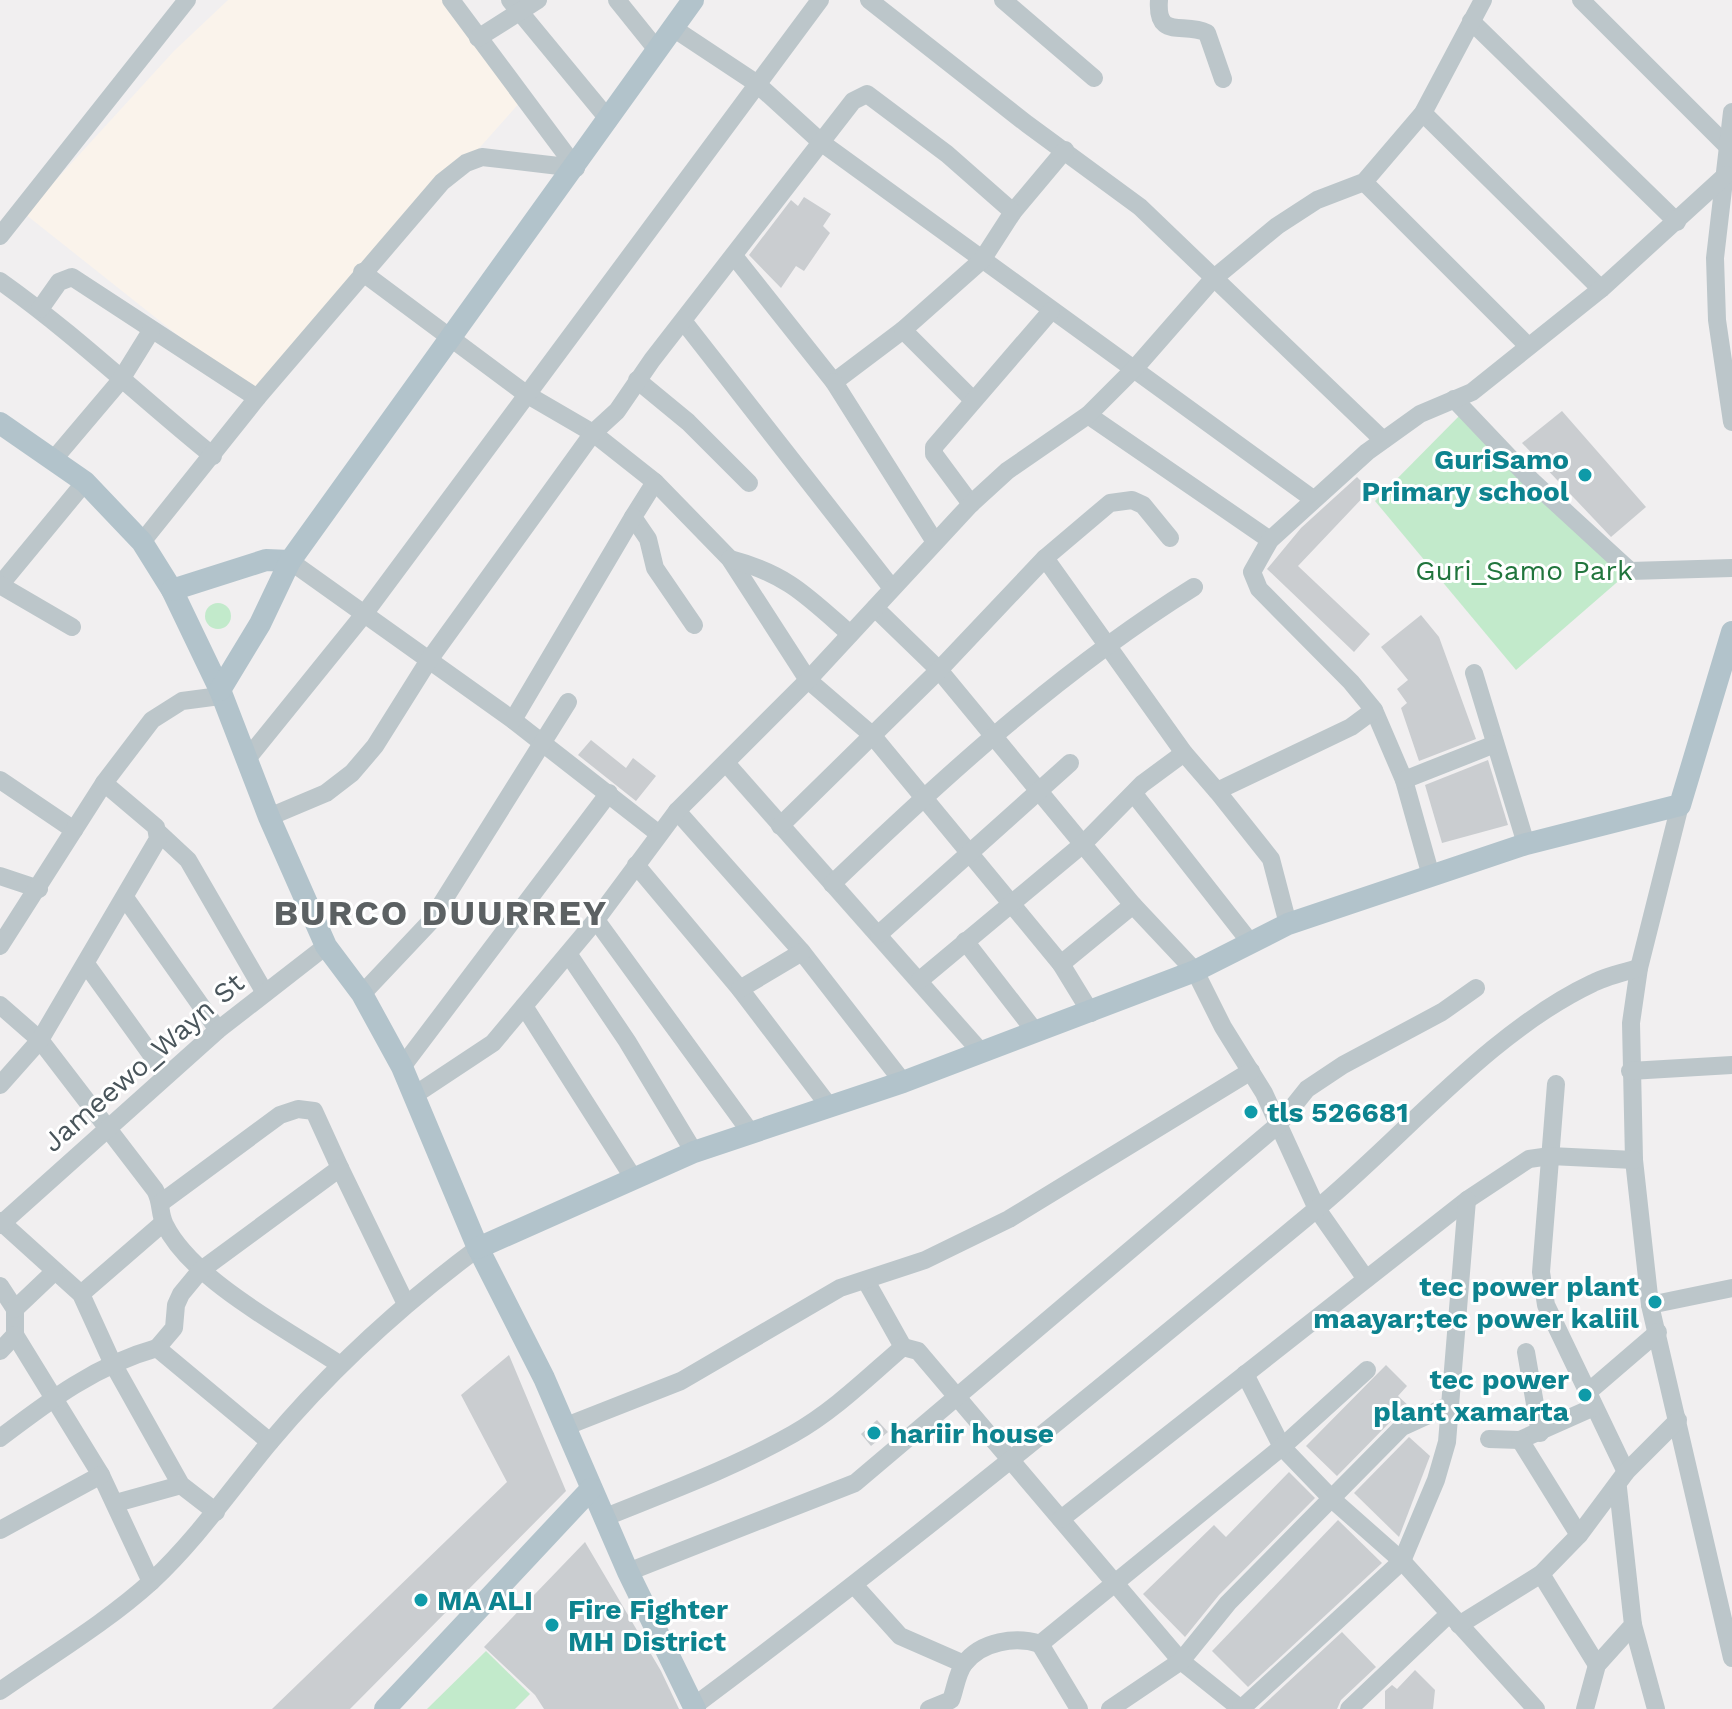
<svg xmlns="http://www.w3.org/2000/svg" width="1732" height="1709" font-family="'Work Sans',sans-serif">
	<rect width="100%" height="100%" fill="#f1eff0"/>
	<polygon fill="#faf3eb" points="228,0 448,0 521,101 257,398 25,214 174,51"/>
	<g fill="#c2eacb">
		<polygon points="1469,406 1630,571 1516,670 1375,501"/>
		<circle cx="218" cy="616" r="13"/>
		<polygon points="486,1651 530,1694 515,1709 427,1709"/>
	</g>
	<g fill="#cacdd0">
		<polygon points="804,197 831,214 823,226 830,233 804,271 796,266 781,288 749,255 791,200 798,206"/>
		<polygon points="1562,411 1646,507 1611,537 1522,443"/>
		<polygon points="1357,477 1370,490 1298,566 1370,634 1354,652 1267,569 1301,528"/>
		<polygon points="1421,615 1439,637 1476,739 1419,761 1401,708 1407,703 1397,689 1408,680 1381,647"/>
		<polygon points="591,740 626,768 633,758 656,776 636,801 578,755"/>
		<polygon points="1488,760 1508,825 1442,843 1425,785"/>
		<polygon points="509,1355 566,1491 350,1709 272,1709 507,1482 461,1395"/>
		<polygon points="1386,1365 1407,1386 1398,1396 1411,1408 1393,1419 1337,1476 1306,1446"/>
		<polygon points="877,1420 888,1432 871,1446 861,1434"/>
		<polygon points="1409,1437 1430,1456 1399,1537 1354,1493"/>
		<polygon points="1289,1472 1315,1498 1219,1595 1185,1637 1143,1594 1214,1525 1226,1537"/>
		<polygon points="1338,1520 1382,1563 1248,1687 1212,1651"/>
		<polygon points="585,1542 661,1671 679,1709 544,1709 535,1695 484,1647"/>
		<polygon points="1342,1632 1376,1667 1341,1700 1337,1709 1259,1709"/>
		<polygon points="1415,1670 1435,1690 1433,1709 1385,1709 1385,1691 1392,1685 1397,1689"/>
	</g>
	<g fill="none" stroke-linecap="round" stroke-linejoin="round">
		<g stroke="#bcc6ca" stroke-width="18">
			<polyline points="451,0 576,168"/>
			<polyline points="510,0 609,120"/>
			<polyline points="617,0 658,51"/>
			<polyline points="869,0 1027,124 1140,207 1383,440"/>
			<polyline points="1003,0 1094,78"/>
			<path d="M1159 0C1156 41 1184 21 1207 33L1223 79"/>
			<polyline points="1581,0 1728,147"/>
			<polyline points="1471,21 1677,222"/>
			<polyline points="673,28 756,83 822,143 1313,499"/>
			<polyline points="478,38 538,0"/>
			<polyline points="1732,112 1715,258 1717,320 1732,422"/>
			<polyline points="1423,113 1601,289"/>
			<polyline points="1364,182 1528,346"/>
			<polyline points="0,236 187,0"/>
			<polyline points="734,256 834,382 903,330 982,260 1013,212 1065,150"/>
			<polyline points="362,272 526,394 593,433 655,482 730,559 808,680 872,735 1061,964 1091,1013"/>
			<path d="M0 281C75 334 141 398 213 456"/>
			<polyline points="40,309 59,282 72,277 257,398"/>
			<polyline points="684,322 891,587"/>
			<polyline points="903,330 972,399"/>
			<polyline points="637,380 688,422 749,483"/>
			<polyline points="834,382 935,542"/>
			<polyline points="1454,399 1532,481 1630,571 1732,568"/>
			<polyline points="1088,415 1270,540"/>
			<polyline points="54,459 120,381 151,331"/>
			<polyline points="655,482 633,517 648,539 655,568 694,625"/>
			<polyline points="971,504 934,454 934,447 1051,311"/>
			<polyline points="142,542 257,398 442,182 466,163 482,157 576,168"/>
			<polyline points="1045,558 1184,753 1217,791"/>
			<path d="M730 559C787 574 807 596 850 634"/>
			<polyline points="290,561 513,720 659,834"/>
			<polyline points="0,585 85,482"/>
			<polyline points="0,585 72,627"/>
			<polyline points="875,608 939,670 1133,905 1195,971 1223,1027 1264,1093 1317,1209 1366,1279"/>
			<polyline points="1474,673 1526,844"/>
			<polyline points="1374,710 1404,780 1431,876"/>
			<polyline points="513,720 633,517"/>
			<polyline points="247,759 365,613 820,0"/>
			<polyline points="726,763 981,1052"/>
			<polyline points="0,780 74,830"/>
			<polyline points="1404,780 1495,744"/>
			<polyline points="1134,794 1250,942"/>
			<polyline points="1680,805 1639,968 1631,1023 1634,1160 1650,1305 1732,1658"/>
			<polyline points="677,811 802,952 903,1082"/>
			<polyline points="269,817 326,793 352,773 375,746 429,660 593,433 617,411 652,360 853,101 867,94 947,154 1013,212"/>
			<polyline points="780,826 939,670 1045,558 1110,503 1132,500 1143,505 1170,538"/>
			<polyline points="159,833 188,860 265,993"/>
			<polyline points="636,865 740,989 829,1106"/>
			<polyline points="0,876 39,889"/>
			<path d="M832 884C945 776 1061 670 1194 587"/>
			<polyline points="126,899 218,1030"/>
			<polyline points="596,920 751,1133"/>
			<polyline points="1288,924 1271,859 1217,791 1351,727 1374,710 1351,682 1259,589 1252,572 1270,540 1367,452 1420,414 1472,392 1601,289 1726,175"/>
			<polyline points="879,934 1070,763"/>
			<polyline points="965,941 1034,1030"/>
			<polyline points="0,946 104,783 152,720 182,701 220,696"/>
			<polyline points="569,955 627,1041 694,1152"/>
			<polyline points="86,964 166,1075"/>
			<polyline points="1061,964 1133,905"/>
			<polyline points="920,980 1083,844 1142,784 1184,753"/>
			<polyline points="740,989 802,952"/>
			<polyline points="362,994 430,922 568,702"/>
			<path d="M0 1005 40 1040 155 1190C162 1202 159 1214 165 1225 192 1280 288 1330 339 1364"/>
			<polyline points="524,1006 634,1179"/>
			<polyline points="402,1067 609,793"/>
			<polyline points="1630,1071 1732,1065"/>
			<polyline points="1556,1084 1541,1272 1546,1305 1626,1472"/>
			<polyline points="0,1085 40,1040 158,839 156,827 104,783"/>
			<polyline points="413,1096 493,1043 596,920 677,811 808,680 971,504 1007,471 1088,415 1136,367 1213,279 1277,226 1317,200 1364,182 1423,113 1483,0"/>
			<polyline points="162,1202 280,1115 298,1109 314,1111 340,1168"/>
			<polyline points="0,1221 81,1294 112,1362 181,1485 216,1512"/>
			<polyline points="0,1225 218,1030 326,946"/>
			<polyline points="866,1281 903,1347"/>
			<polyline points="0,1286 15,1309 15,1335 101,1475 151,1582"/>
			<polyline points="81,1294 163,1223"/>
			<polyline points="1650,1305 1732,1288"/>
			<polyline points="15,1309 54,1272"/>
			<polyline points="157,1348 174,1328 176,1305 181,1294 200,1271 340,1168 405,1302"/>
			<polyline points="0,1351 15,1335"/>
			<polyline points="1526,1352 1540,1433"/>
			<polyline points="1245,1374 1282,1447 1333,1500 1402,1561 1536,1709"/>
			<polyline points="1587,1393 1658,1332"/>
			<polyline points="564,1427 681,1381 840,1288 925,1260 1009,1219 1251,1071"/>
			<path d="M0 1438C50 1400 96 1365 157 1348L270 1442"/>
			<polyline points="1489,1439 1520,1440 1594,1407"/>
			<polyline points="1520,1440 1579,1535"/>
			<polyline points="116,1503 181,1485"/>
			<path d="M603 1518C667 1492 733 1468 793 1434 834 1411 868 1377 903 1347L918 1351 1181 1661 1241 1709"/>
			<polyline points="1061,1519 1467,1200 1529,1159 1550,1156 1634,1160"/>
			<polyline points="0,1530 101,1475"/>
			<polyline points="628,1572 855,1483 1279,1124 1307,1089 1343,1065 1442,1012 1476,988"/>
			<polyline points="1541,1574 1597,1665"/>
			<polyline points="855,1586 900,1636 964,1664"/>
			<polyline points="1459,1625 1541,1574 1579,1535 1626,1472 1678,1420"/>
			<polyline points="1633,1625 1656,1709"/>
			<polyline points="1040,1644 1079,1709"/>
			<path d="M0 1691C50 1656 107 1622 152 1581 197 1539 231 1489 270 1442 333 1367 400 1306 478 1248"/>
			<path d="M694 1706C906 1548 1109 1381 1313 1212 1402 1139 1489 1032 1593 983 1607 976 1624 972 1639 968"/>
			<path d="M929 1709 951 1700C955 1690 957 1673 964 1664 981 1641 1016 1636 1040 1644L1282 1447 1367 1370"/>
			<polyline points="1110,1709 1181,1661 1228,1603 1402,1427 1448,1406"/>
			<polyline points="1241,1709 1402,1561 1436,1480 1447,1442 1467,1200"/>
			<polyline points="1349,1709 1449,1614"/>
			<polyline points="1585,1709 1597,1665 1633,1625 1618,1488"/>
		</g>
		<g stroke="#b2c3cb" stroke-width="22">
			<polyline points="0,423 85,482 142,542 172,590 220,690 269,817 326,946 362,994 402,1067 478,1248 544,1378 628,1572 695,1709"/>
			<polyline points="172,590 266,560 290,561"/>
			<polyline points="220,690 260,624 290,561 693,0"/>
			<polyline points="478,1248 694,1152 903,1082 1195,971 1288,924 1526,844 1680,805 1732,632"/>
			<polyline points="385,1709 591,1489"/>
		</g>
	</g>
	<g fill="#0f9aa8" stroke="#fff" stroke-width="3">
		<circle cx="1585" cy="475" r="8"/>
		<circle cx="1251" cy="1112" r="8"/>
		<circle cx="1655" cy="1302" r="8"/>
		<circle cx="1585" cy="1395" r="8"/>
		<circle cx="874" cy="1433" r="8"/>
		<circle cx="421" cy="1600" r="8"/>
		<circle cx="552" cy="1625" r="8"/>
	</g>
	<g text-anchor="middle" stroke-width="6" stroke-linejoin="round" paint-order="stroke">
		<g font-size="28" font-weight="bold" fill="#0d838f" stroke="#fff" text-anchor="start">
			<text x="1569" y="469" text-anchor="end">GuriSamo<tspan x="1569" dy="32">Primary school</tspan></text>
			<text x="1267" y="1122">tls 526681</text>
			<text x="1639" y="1296" text-anchor="end">tec power plant<tspan x="1639" dy="32">maayar;tec power kaliil</tspan></text>
			<text x="1569" y="1389" text-anchor="end">tec power<tspan x="1569" dy="32">plant xamarta</tspan></text>
			<text x="890" y="1443">hariir house</text>
			<text x="437" y="1610">MA ALI</text>
			<text x="568" y="1619">Fire Fighter<tspan x="568" dy="32">MH District</tspan></text>
		</g>
		<g font-size="28" fill="#21753d" stroke="#fff">
			<text x="1524" y="580">Guri_Samo Park</text>
		</g>
		<g font-size="28" fill="#49555b" stroke="#fff">
			<text transform="translate(143 1062) rotate(-41)" y="10">Jameewo_Wayn St</text>
		</g>
		<g font-size="36" font-weight="bold" letter-spacing="2" fill="#5c6163" stroke="#fff">
			<text x="441" y="925">BURCO DUURREY</text>
		</g>
	</g>
</svg>
